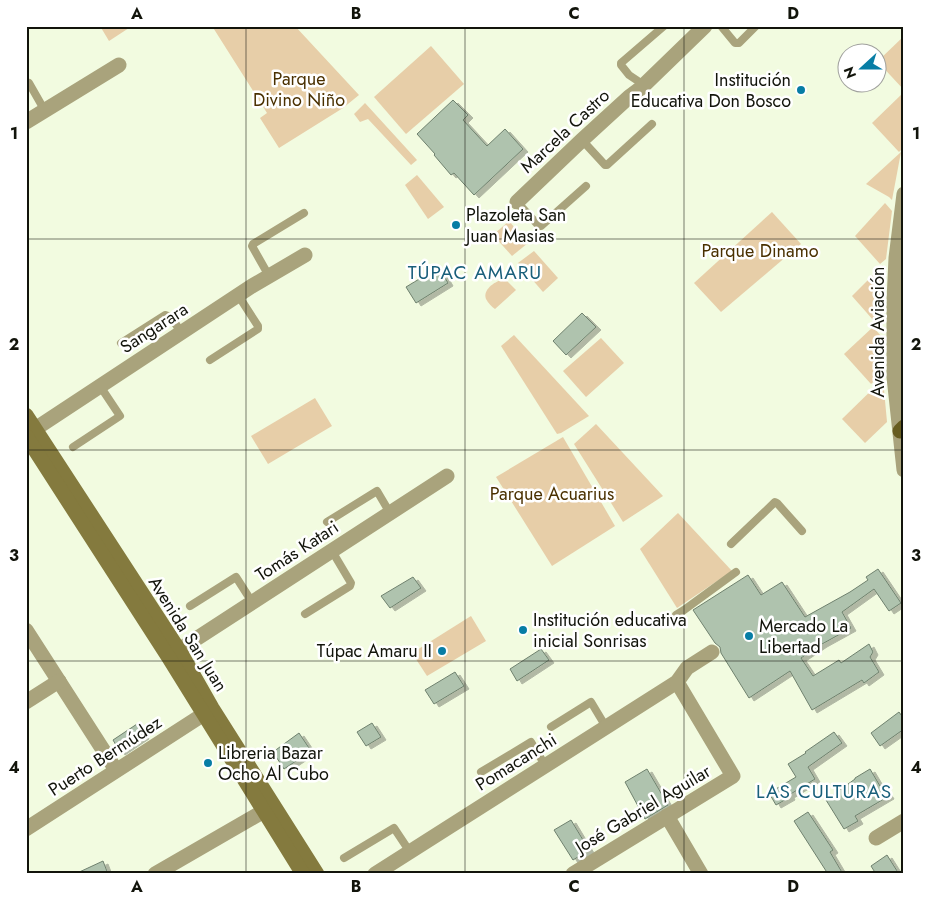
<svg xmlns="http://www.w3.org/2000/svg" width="930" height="900" font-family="Jost,sans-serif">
	<defs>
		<filter id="shadow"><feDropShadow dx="5" dy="3" stdDeviation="0" flood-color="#0004"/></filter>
	</defs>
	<rect width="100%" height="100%" fill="#f2fbe0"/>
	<g fill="#e7cea8">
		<polygon points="100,26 132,26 109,41"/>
		<polygon points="212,26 295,26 359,95 343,108 279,148 260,118 267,113"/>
		<polygon points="904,36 904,90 878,62 878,61"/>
		<polygon points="431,46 464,84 406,134 374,97"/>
		<polygon points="903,93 904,94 904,144 903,148 899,152 872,123"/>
		<polygon points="365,103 417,160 411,165 368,119 360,122 354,114"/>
		<polygon points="901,152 892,200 889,197 866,184"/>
		<polygon points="417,175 444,207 428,219 405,185"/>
		<polygon points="885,203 892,211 886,259 880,264 855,236"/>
		<polygon points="772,212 801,244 721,312 694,283"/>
		<polygon points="509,221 528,243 512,256 493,235"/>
		<polygon points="534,251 558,278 543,292 518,263"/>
		<polygon points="883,265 881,329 852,296"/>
		<path d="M505 279 516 290 495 309C492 307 488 303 486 299 482 289 497 280 505 279Z"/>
		<polygon points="873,327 882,337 883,373 871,384 844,354"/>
		<polygon points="514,335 589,416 561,433 557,434 501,346"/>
		<polygon points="601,338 624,363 586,397 563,371"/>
		<polygon points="883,379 887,422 865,443 842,419"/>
		<polygon points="315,398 332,426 268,464 251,436"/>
		<polygon points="596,424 663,496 623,522 574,444"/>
		<polygon points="563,437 615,526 552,566 496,477"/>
		<polygon points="678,513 732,571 677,608 640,549"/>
		<polygon points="471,616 486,641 427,676 412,653"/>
	</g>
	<g fill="#afc3ae" stroke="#6f816e" filter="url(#shadow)">
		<polygon points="453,100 468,115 463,120 487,146 505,129 523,149 474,195 454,173 451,175 434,155 435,154 417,134"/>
		<polygon points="439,267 448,283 416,303 406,287"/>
		<polygon points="582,313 596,327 566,355 553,341"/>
		<polygon points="878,569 901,603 889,611 874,589 842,612 851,628 822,644 801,658 813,676 839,660 841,663 869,644 873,652 870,657 879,672 864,683 862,680 812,710 790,671 749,698 721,653 720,647 715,643 693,610 748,575 761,595 782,582 805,617 850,592 868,580 866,577"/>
		<polygon points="413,577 421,588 390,608 381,596"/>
		<polygon points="541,649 549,660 517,681 510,669"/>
		<polygon points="455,672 464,686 434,704 425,690"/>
		<polygon points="899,712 904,719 904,729 880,746 871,733"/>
		<polygon points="372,723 381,737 366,746 357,732"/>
		<polygon points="137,724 144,736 120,752 113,740"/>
		<polygon points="834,732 842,743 808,767 815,779 789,795 790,797 776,805 769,793 796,777 788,764 806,753 805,752"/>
		<polygon points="299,733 311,751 284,769 273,752"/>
		<polygon points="647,769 668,805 645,819 625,782"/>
		<polygon points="870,769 880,786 882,784 889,796 855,816 858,821 844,829 826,800 855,779 855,778"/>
		<polygon points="808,812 833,850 830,852 843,874 828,874 794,821"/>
		<polygon points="571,820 589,850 573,860 554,830"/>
		<polygon points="887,855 899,874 876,874 871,866"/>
		<polygon points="103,861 108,874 75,874"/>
	</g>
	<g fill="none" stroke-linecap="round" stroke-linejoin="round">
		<g stroke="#a9a37c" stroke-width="8">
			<polyline points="721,26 735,43 739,43 756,26"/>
			<polyline points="26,85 29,83 45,111"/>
			<polyline points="644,85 629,75 621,65 621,63 664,26"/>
			<polyline points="582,140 605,165 607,165 652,124"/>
			<polyline points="517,202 539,226 541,226 586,186"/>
			<polyline points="269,276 252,246 253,244 304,213"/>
			<path d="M121 343 165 315C173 317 177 326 181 333"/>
			<polyline points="210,360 258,329 258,326 238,295"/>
			<polyline points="73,447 120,416 100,386"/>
			<polyline points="327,522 377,491 390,513"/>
			<polyline points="731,544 775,502 777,503 802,531"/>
			<polyline points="190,606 236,577 252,602"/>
			<polyline points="305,614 350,586 351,583 332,551"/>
			<polyline points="676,615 684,610 736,572"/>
			<polyline points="551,727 591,702 606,727"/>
			<polyline points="481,772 531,742 545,765"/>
			<polyline points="344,858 394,828 410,852"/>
		</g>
		<g stroke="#a9a37c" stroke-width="15">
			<polyline points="26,122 119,65"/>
			<polyline points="904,194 896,258 894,301 894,377 904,470"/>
			<polyline points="517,202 582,140 629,97 641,88 705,26"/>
			<polyline points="26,436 35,429 252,286 305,255"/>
			<polyline points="26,630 116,770"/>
			<polyline points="170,657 179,650 447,476"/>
			<polyline points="26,702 59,681"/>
			<polyline points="667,816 701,874"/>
			<polyline points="26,829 204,714"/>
			<polyline points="876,838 904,821"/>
			<polyline points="155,874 264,811"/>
			<polyline points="375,874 677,682 687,668 712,652"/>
			<polyline points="573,874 733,776 677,682"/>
		</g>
		<g stroke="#847a3e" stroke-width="15">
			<polyline points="26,415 179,650 212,708 317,874"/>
			<polyline points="26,436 169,658 303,874"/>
		</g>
		<polyline stroke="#675d20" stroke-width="15" points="900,431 904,427"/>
	</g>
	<path fill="none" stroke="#12140b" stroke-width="1" stroke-opacity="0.55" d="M246 26V874M465 26V874M684 26V874M26 239H904M26 450H904M26 661H904"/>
	<g fill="#077da5" stroke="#fff" stroke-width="2">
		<circle cx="801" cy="90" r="5"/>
		<circle cx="456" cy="225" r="5"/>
		<circle cx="523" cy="630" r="5"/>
		<circle cx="749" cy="636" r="5"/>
		<circle cx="442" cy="651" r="5"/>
		<circle cx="208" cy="763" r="5"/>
	</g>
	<g text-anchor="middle" stroke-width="5" stroke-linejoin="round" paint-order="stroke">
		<g font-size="18" fill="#4a3000" stroke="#fff">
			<text x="299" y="85">Parque<tspan x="299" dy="21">Divino Niño</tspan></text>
			<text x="760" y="257">Parque Dinamo</text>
			<text x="552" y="500">Parque Acuarius</text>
		</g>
		<g font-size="18" fill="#12140b" stroke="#fff" text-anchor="start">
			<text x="791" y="86" text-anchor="end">Institución<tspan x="791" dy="21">Educativa Don Bosco</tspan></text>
			<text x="466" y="221">Plazoleta San<tspan x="466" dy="21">Juan Masias</tspan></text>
			<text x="533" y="626">Institución educativa<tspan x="533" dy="21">inicial Sonrisas</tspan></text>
			<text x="759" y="632">Mercado La<tspan x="759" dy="21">Libertad</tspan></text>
			<text x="432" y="657" text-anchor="end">Túpac Amaru II</text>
			<text x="218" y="759">Libreria Bazar<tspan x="218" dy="21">Ocho Al Cubo</tspan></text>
		</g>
		<g font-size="18" fill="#12140b" stroke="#fff">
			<text transform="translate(565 131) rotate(-43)" y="6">Marcela Castro</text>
			<text transform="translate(154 328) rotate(-33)" y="6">Sangarara</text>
			<text transform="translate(878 332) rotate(-90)" y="6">Avenida Aviación</text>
			<text transform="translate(297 551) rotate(-33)" y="6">Tomás Katari</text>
			<text transform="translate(188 634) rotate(58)" y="6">Avenida San Juan</text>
			<text transform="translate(105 756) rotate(-33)" y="6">Puerto Bermúdez</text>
			<text transform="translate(516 762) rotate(-32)" y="6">Pomacanchi</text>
			<text transform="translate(643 809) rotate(-31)" y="6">José Gabriel Aguilar</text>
		</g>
		<g font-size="19" letter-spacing="1" fill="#195f7a" stroke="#fff">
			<text x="475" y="279">TÚPAC AMARU</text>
			<text x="824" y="798">LAS CULTURAS</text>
		</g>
	</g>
	<rect width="930" height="900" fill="none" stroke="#ffffff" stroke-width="55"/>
	<g transform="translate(862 68) rotate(249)"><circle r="24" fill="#ffffff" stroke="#a0a19d"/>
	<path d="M0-4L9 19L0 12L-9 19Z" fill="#077da5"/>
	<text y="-8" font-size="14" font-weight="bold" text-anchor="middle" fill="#12140b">N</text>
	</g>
	<rect x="28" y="28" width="874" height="844" fill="none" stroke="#12140b" stroke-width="2"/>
	<g font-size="16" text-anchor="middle" font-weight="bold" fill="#12140b">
		<text x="137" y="19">A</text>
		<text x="356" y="19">B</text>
		<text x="574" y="19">C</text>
		<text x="793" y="19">D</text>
		<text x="14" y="139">1</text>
		<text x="916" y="139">1</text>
		<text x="14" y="350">2</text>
		<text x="916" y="350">2</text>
		<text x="14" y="561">3</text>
		<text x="916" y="561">3</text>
		<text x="14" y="773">4</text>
		<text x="916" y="773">4</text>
		<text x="137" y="892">A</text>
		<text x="356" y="892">B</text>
		<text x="574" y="892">C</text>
		<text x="793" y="892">D</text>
	</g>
</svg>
